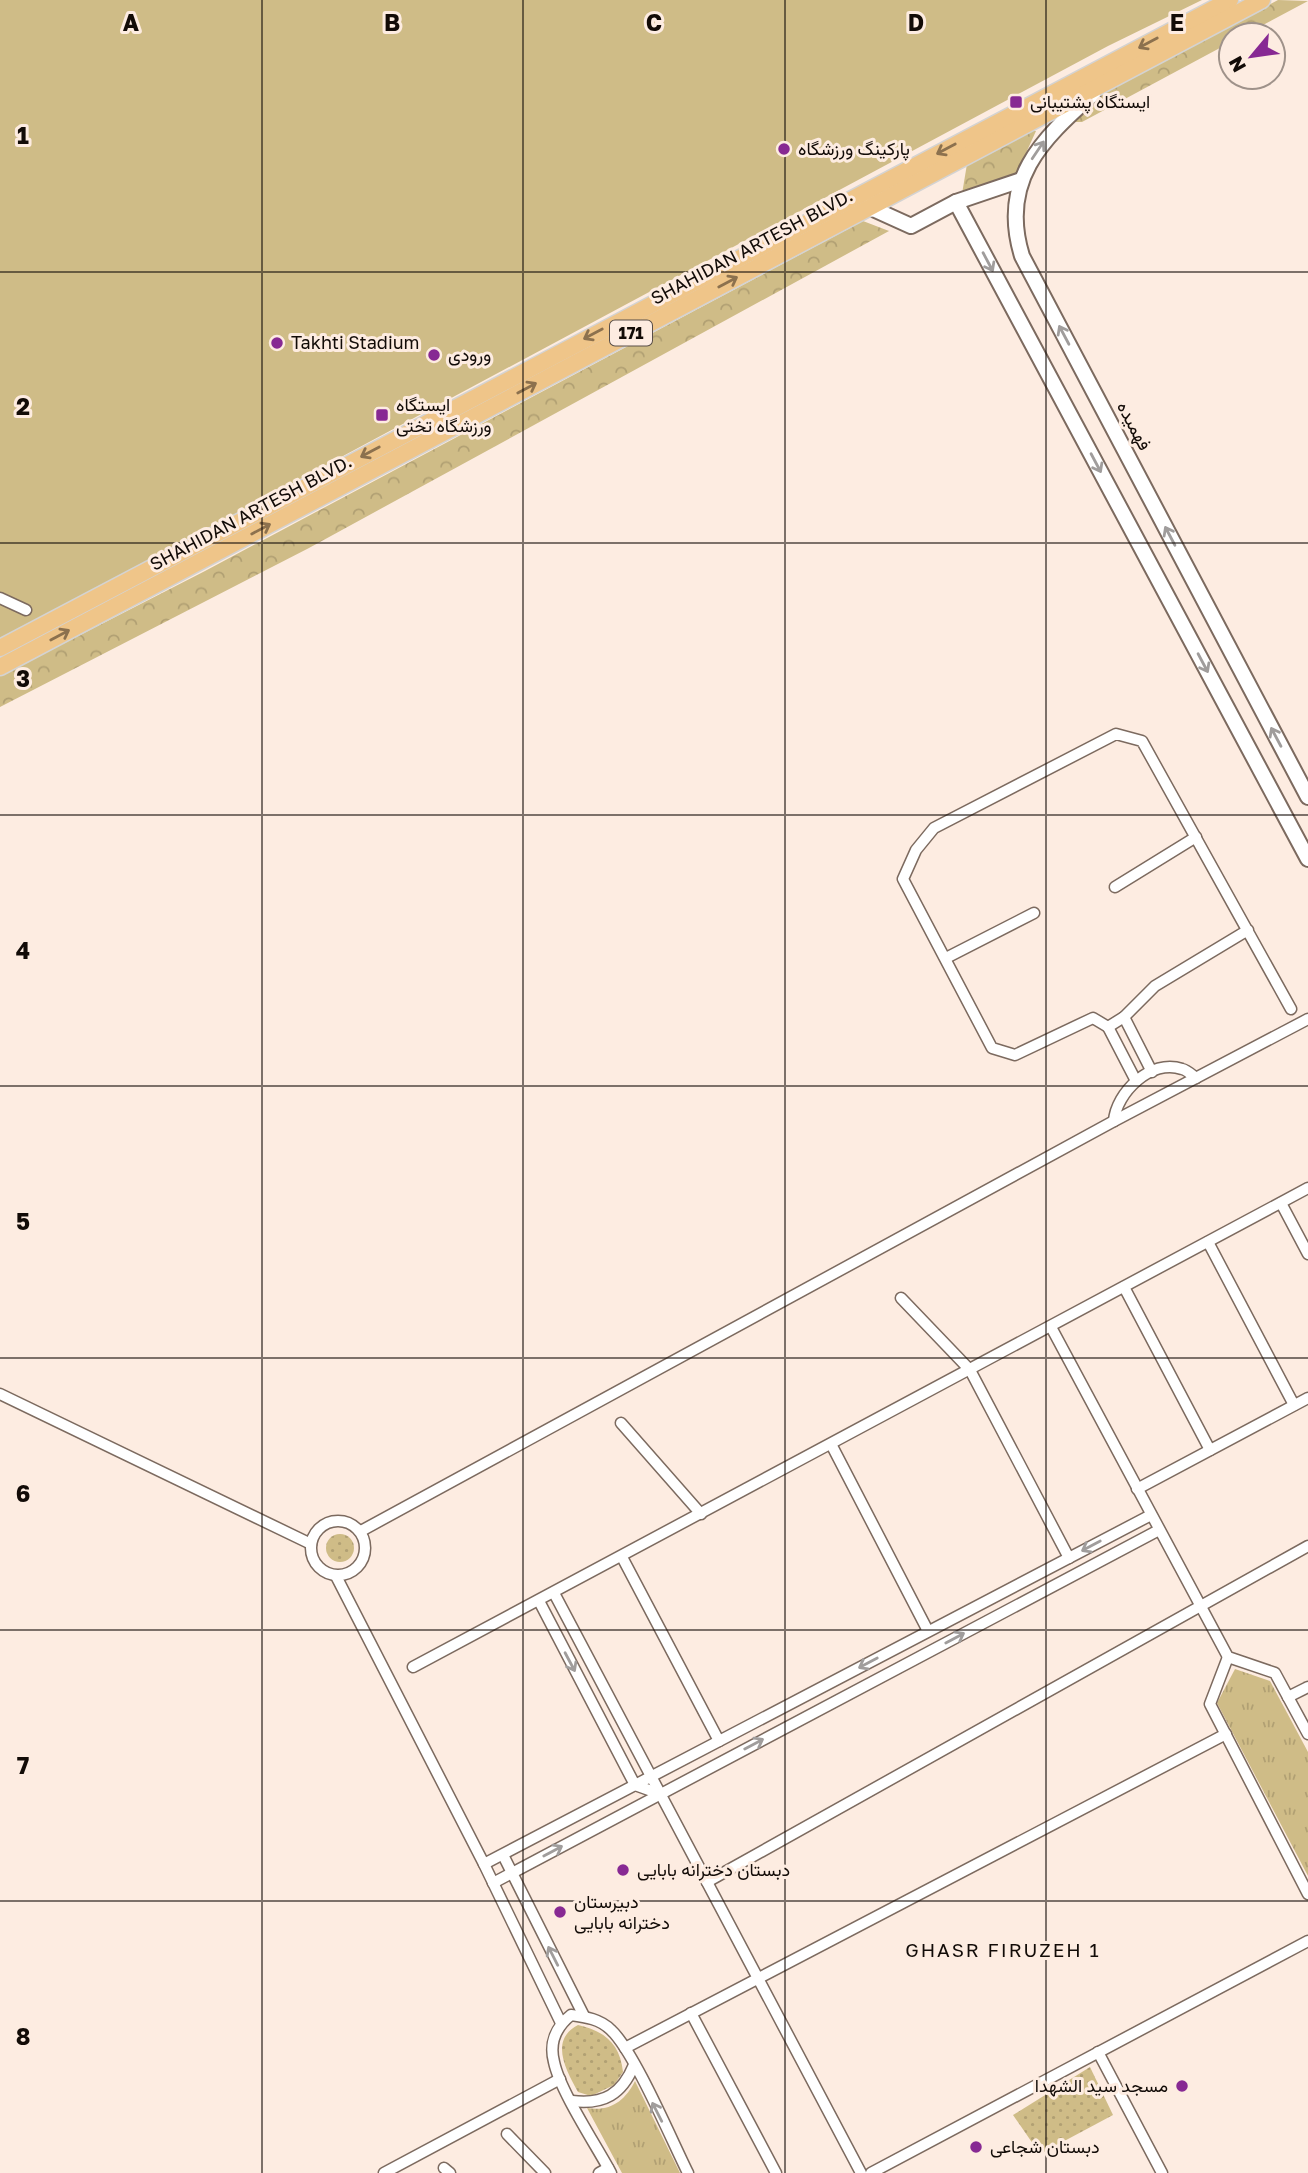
<svg xmlns="http://www.w3.org/2000/svg" width="1308" height="2173" font-family="'Golos Text',Vazirmatn,sans-serif">
	<defs>
		<pattern id="grass-dots" width="8" height="8" patternUnits="userSpaceOnUse" patternTransform="scale(1.75)"><rect width="8" height="8" fill="#cfbc87"/><path d="M2 2h.1M6 6h.1" fill="none" stroke="#b1a073" stroke-width="1.8" stroke-linecap="round"/></pattern>
		<pattern id="forest-crowns" width="20" height="18" patternUnits="userSpaceOnUse" patternTransform="scale(1.75)"><rect width="20" height="18" fill="#cfbc87"/><path d="M2 6a3 3 0 1 1 6 0M12 15a3 3 0 1 1 6 0" fill="none" stroke="#b1a073"/></pattern>
		<pattern id="park-tufts" width="24" height="20" patternUnits="userSpaceOnUse" patternTransform="scale(1.75)"><rect width="24" height="20" fill="#cfbc87"/><path d="M3 7l-1-3M5 7V3M7 7l1-3M15 17l-1-3M17 17v-4M19 17l1-3" fill="none" stroke="#b1a073"/></pattern>
	</defs>
	<rect width="100%" height="100%" fill="#fdece1"/>
	<g fill="url(#grass-dots)">
		<circle cx="340" cy="1548" r="14"/>
		<path d="M578 2025C605 2031 620 2044 623 2072L614 2085 591 2096 578 2092C566 2070 549 2040 578 2025Z"/>
		<polygon points="1090,2067 1113,2115 1040,2154 1013,2115"/>
	</g>
	<g fill="url(#forest-crowns)">
		<polygon points="1278,0 1308,1 1244,35 1231,35 1231,42 1082,122 1068,122 1110,89"/>
		<polygon points="1025,131 1036,131 1016,175 962,194 967,164"/>
		<polygon points="863,221 889,231 309,548 0,707 0,676 205,571"/>
	</g>
	<g fill="url(#park-tufts)">
		<polygon points="1235,1669 1270,1681 1308,1752 1308,1876 1217,1703"/>
		<path d="M635 2081 680 2173H622L587 2108C610 2112 625 2101 635 2081Z"/>
	</g>
	<polygon fill="#cfbc87" points="0,0 1202,0 1108,46 0,640"/>
	<g fill="none" stroke-linecap="round" stroke-linejoin="round">
		<g stroke="#7c6a5f" stroke-width="13">
			<g id="minor">
				<polyline points="0,598 26,610"/>
				<polyline points="1115,887 1196,837"/>
				<polyline points="1248,930 1155,986 1124,1017 1108,1027 1093,1018 1015,1055 992,1048 903,879 916,850 934,828 1116,734 1142,741 1291,1009"/>
				<polyline points="946,958 1034,913"/>
				<polyline points="1124,1017 1152,1072"/>
				<polyline points="1108,1027 1136,1081"/>
				<path d="M1114 1121C1116 1093 1151 1058 1182 1069 1187 1070 1192 1075 1196 1078"/>
				<polyline points="1281,1203 1308,1254"/>
				<polyline points="1208,1242 1294,1405"/>
				<polyline points="1124,1287 1210,1450"/>
				<polyline points="901,1298 970,1370 1069,1558"/>
				<polyline points="1051,1327 1228,1657 1275,1673 1308,1734"/>
				<polyline points="0,1394 311,1544"/>
				<polyline points="621,1423 701,1514"/>
				<polyline points="831,1444 928,1631"/>
				<polyline points="1137,1489 1308,1398"/>
				<circle cx="338" cy="1548" r="27"/>
				<polyline points="361,1531 1114,1121 1308,1019"/>
				<polyline points="622,1557 719,1741"/>
				<polyline points="336,1576 484,1864 561,2023"/>
				<polyline points="554,1593 861,2173"/>
				<polyline points="539,1601 635,1785 660,1794"/>
				<polyline points="1228,1657 1210,1704 1308,1894"/>
				<polyline points="413,1667 1308,1188"/>
				<polyline points="1288,1697 1308,1687"/>
				<polyline points="503,1855 584,2016"/>
				<polyline points="484,1864 1151,1515"/>
				<polyline points="707,1882 1308,1546"/>
				<polyline points="493,1883 1159,1530"/>
				<polyline points="691,2013 776,2173"/>
				<polyline points="625,2048 1226,1734"/>
				<polyline points="1098,2052 1162,2173"/>
				<path d="M572 2101C604 2105 622 2094 634 2065"/>
				<polyline points="507,2134 545,2173"/>
				<polyline points="444,2168 450,2173"/>
				<polyline points="384,2173 560,2079"/>
				<polyline points="599,2173 608,2168"/>
				<path d="M611 2173C596 2145 560 2091 554 2062 549 2043 556 2027 571 2015 586 2017 600 2019 611 2030 634 2051 672 2141 688 2173"/>
				<polyline points="871,2173 1308,1941"/>
			</g>
		</g>
		<g stroke="#7c6a5f" stroke-width="18">
			<g id="secondary">
				<path d="M1093 94C1041 140 999 181 1022 256L1308 797"/>
				<polyline points="956,202 1308,859"/>
				<polyline points="869,207 911,226 956,202 1021,180"/>
			</g>
		</g>
		<g stroke="#d4d3d2" stroke-width="19">
			<g id="primary">
				<polyline points="0,648 1230,0"/>
				<polyline points="0,667 1262,0"/>
			</g>
		</g>
		<use href="#minor" stroke="#fff" stroke-width="10"/>
		<use href="#secondary" stroke="#fff" stroke-width="14"/>
		<use href="#primary" stroke="#efc589" stroke-width="16"/>
	</g>
	<defs><path id="oneway-shaft" d="M-6 0H5M1.5-3L5.5 0L1.5 3" fill="none" stroke-width="1.6" stroke-linecap="round" stroke-linejoin="round" transform="scale(1.75)"/></defs>
	<g stroke="#8c714e">
		<use href="#oneway-shaft" transform="translate(1148 43) rotate(152)"/>
		<use href="#oneway-shaft" transform="translate(946 149) rotate(152)"/>
		<use href="#oneway-shaft" transform="translate(728 282) rotate(-28)"/>
		<use href="#oneway-shaft" transform="translate(593 334) rotate(152)"/>
		<use href="#oneway-shaft" transform="translate(527 388) rotate(-28)"/>
		<use href="#oneway-shaft" transform="translate(370 452) rotate(152)"/>
		<use href="#oneway-shaft" transform="translate(261 529) rotate(-28)"/>
		<use href="#oneway-shaft" transform="translate(60 635) rotate(-28)"/>
	</g>
	<g stroke="#a09d9c">
		<use href="#oneway-shaft" transform="translate(1038 150) rotate(-56)"/>
		<use href="#oneway-shaft" transform="translate(988 262) rotate(62)"/>
		<use href="#oneway-shaft" transform="translate(1064 335) rotate(-118)"/>
		<use href="#oneway-shaft" transform="translate(1096 463) rotate(62)"/>
		<use href="#oneway-shaft" transform="translate(1170 536) rotate(-118)"/>
		<use href="#oneway-shaft" transform="translate(1203 663) rotate(62)"/>
		<use href="#oneway-shaft" transform="translate(1276 737) rotate(-118)"/>
		<use href="#oneway-shaft" transform="translate(1091 1546) rotate(152)"/>
		<use href="#oneway-shaft" transform="translate(955 1638) rotate(-28)"/>
		<use href="#oneway-shaft" transform="translate(570 1662) rotate(62)"/>
		<use href="#oneway-shaft" transform="translate(868 1663) rotate(152)"/>
		<use href="#oneway-shaft" transform="translate(754 1744) rotate(-28)"/>
		<use href="#oneway-shaft" transform="translate(553 1851) rotate(-28)"/>
		<use href="#oneway-shaft" transform="translate(553 1956) rotate(-117)"/>
		<use href="#oneway-shaft" transform="translate(657 2112) rotate(-117)"/>
	</g>
	<path fill="none" stroke="#120b07" stroke-width="2" stroke-opacity="0.55" d="M262 0V2173M523 0V2173M785 0V2173M1046 0V2173M0 272H1308M0 543H1308M0 815H1308M0 1086H1308M0 1358H1308M0 1630H1308M0 1901H1308"/>
	<g fill="#872993" stroke="#fdece1" stroke-width="2.5">
		<rect x="1009" y="95" width="14" height="14" rx="3.5"/>
		<circle cx="784" cy="149" r="7"/>
		<circle cx="277" cy="343" r="7"/>
		<circle cx="434" cy="355" r="7"/>
		<rect x="375" y="408" width="14" height="14" rx="3.5"/>
		<circle cx="623" cy="1870" r="7"/>
		<circle cx="560" cy="1912" r="7"/>
		<circle cx="1182" cy="2086" r="7"/>
		<circle cx="976" cy="2147" r="7"/>
	</g>
	<g text-anchor="middle" stroke-width="6" stroke-linejoin="round" paint-order="stroke">
		<rect fill="#fdece1" stroke="#584e48" stroke-width="2" x="610" y="320.5" width="42" height="25" rx="5"/>
		<g font-size="16" font-weight="bold" fill="#120b07">
			<text x="631" y="339">171</text>
		</g>
		<g font-size="18" fill="#120b07" stroke="#fdece1" text-anchor="start">
			<text x="1030" y="108">ایستگاه پشتیبانی</text>
			<text x="798" y="155">پارکینگ ورزشگاه</text>
			<text x="291" y="349">Takhti Stadium</text>
			<text x="448" y="361">ورودی</text>
			<text x="396" y="411">ایستگاه<tspan x="396" dy="21">ورزشگاه تختی</tspan></text>
			<text x="637" y="1876">دبستان دخترانه بابایی</text>
			<text x="574" y="1908">دبیرستان<tspan x="574" dy="21">دخترانه بابایی</tspan></text>
			<text x="1168" y="2092" text-anchor="end">مسجد سید الشهدا</text>
			<text x="990" y="2153">دبستان شجاعی</text>
		</g>
		<g font-size="18" fill="#120b07" stroke="#fdece1">
			<text transform="translate(752 247) rotate(-28)" y="6">SHAHIDAN ARTESH BLVD.</text>
			<text transform="translate(1134 426) rotate(62)" y="6">فهمیده</text>
			<text transform="translate(251 513) rotate(-28)" y="6">SHAHIDAN ARTESH BLVD.</text>
		</g>
		<g font-size="19" letter-spacing="2" fill="#120b07" stroke="#fdece1">
			<text x="1003" y="1957">GHASR FIRUZEH 1</text>
		</g>
	</g>
	<g font-size="23" text-anchor="middle" font-weight="bold" fill="#120b07" stroke="#fdece1" stroke-width="6" stroke-linejoin="round" paint-order="stroke">
		<text x="131" y="31">A</text>
		<text x="392" y="31">B</text>
		<text x="654" y="31">C</text>
		<text x="916" y="31">D</text>
		<text x="1177" y="31">E</text>
		<text x="23" y="144">1</text>
		<text x="23" y="415">2</text>
		<text x="23" y="687">3</text>
		<text x="23" y="959">4</text>
		<text x="23" y="1230">5</text>
		<text x="23" y="1502">6</text>
		<text x="23" y="1774">7</text>
		<text x="23" y="2045">8</text>
	</g>
	<g transform="translate(1252 56) rotate(241)"><circle r="33" fill="#fdece1" stroke="#9f928a" stroke-width="2"/>
	<path d="M0-5L12 26L0 18L-12 26Z" fill="#872993"/>
	<text y="-10" font-size="19" font-weight="bold" text-anchor="middle" fill="#120b07">N</text>
	</g>
</svg>
